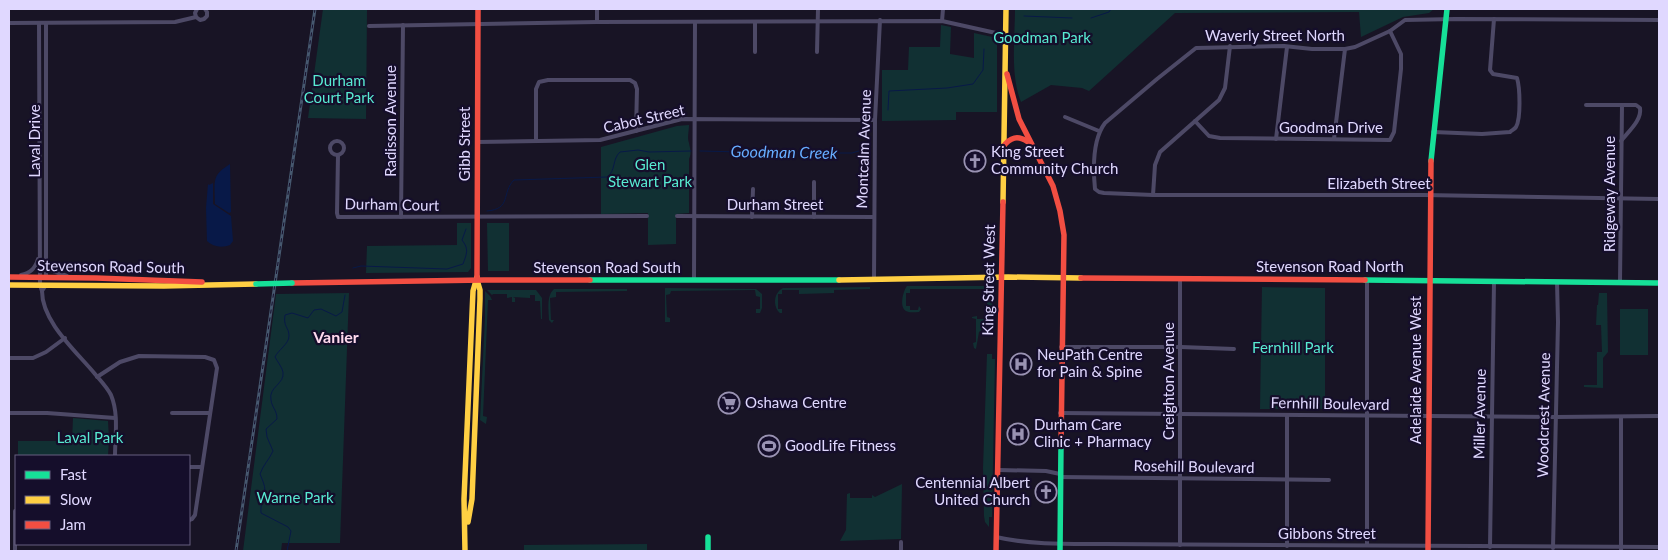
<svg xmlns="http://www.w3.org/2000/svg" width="1668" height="560" font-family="Lato,sans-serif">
	<rect width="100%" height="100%" fill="#181425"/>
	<g fill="#113033">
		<polygon points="323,9 367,9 366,119 308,118"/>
		<path d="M1015 9H1434L1429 13 1403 17 1361 37 1359 12 1175 13 1089 91 1082 88 1051 85 1021 102C1010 75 1015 37 1015 9Z"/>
		<polygon points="941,25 951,27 950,54 974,58 974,33 997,38 997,112 956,112 956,120 882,121 882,70 908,70 909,47 940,47"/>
		<path d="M689 125C689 131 687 138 689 143 690 149 692 153 689 159V213L676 214V244L648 245V213L601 214V147L677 126Z"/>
		<polygon points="457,223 471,223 471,268 468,272 366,273 367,246 457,245"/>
		<polygon points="487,223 509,223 509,271 488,271"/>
		<path d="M907 286H993L992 321 979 332 976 349 974 348 973 343 976 342V319L972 318V317L977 316V319H984V316L987 315V293L983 292V289H910V293H906V306H910V310H918L919 306 921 309 919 312C915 312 909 313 906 311 899 307 903 291 907 286Z"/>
		<path d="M870 287V289L834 290V293L799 294V290H782V294H778V309H782V313H780C773 307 773 293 783 288Z"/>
		<polygon points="1262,287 1325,288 1325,409 1260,409"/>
		<polygon points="665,288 756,289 762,294 762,308 760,313 756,313 756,309 760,309 760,297 756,296 755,290 671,291 670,294 666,295 667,317 670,318 670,322 665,322"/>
		<path d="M554 289H627V291L556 292V297L550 298 551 320H554L552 323 549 320C549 310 546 296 554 289Z"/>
		<polygon points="487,290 536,290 542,298 542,319 541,319 540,301 535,301 535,295 530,295 530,298 513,297 515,298 515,302 512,302 512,297 507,298 507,294 493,294 492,295"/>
		<polygon points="485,291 490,296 492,300 488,300 483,416 487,417 486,424 480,420 485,317"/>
		<polygon points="349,293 340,543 282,543 281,551 243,551 276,294"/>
		<polygon points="1599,293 1607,293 1608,352 1603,358 1603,388 1584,387 1584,385 1597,385 1597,352 1602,352 1601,325 1596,325 1597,305 1598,305"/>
		<rect x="1620" y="309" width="28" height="46"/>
		<polygon points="987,354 992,354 992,359 995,359 992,517 989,517 991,362 989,527 985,522 984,516 983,468"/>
		<polygon points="73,418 108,421 109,439 108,456 18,456 18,441 72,441"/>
		<polygon points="902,484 901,539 840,541 846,530 847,494 850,493 850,498 872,498 872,495 875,497"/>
		<polygon points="647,544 647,551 524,551 524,545"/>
	</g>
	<g fill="#081948">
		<path d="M230 164 231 212 229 213 215 204C215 180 211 176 230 164Z"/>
		<path d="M213 183V204L231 216 233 241 230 245C222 248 213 247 207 241L206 208 208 184 209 185Z"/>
	</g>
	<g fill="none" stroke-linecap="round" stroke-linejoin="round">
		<g stroke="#081948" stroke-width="1">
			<polyline points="1024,16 1072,18"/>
			<polyline points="1091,18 1109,12 1111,9"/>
			<polyline points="888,110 889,91 947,88 973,84 983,70 984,49"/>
			<polyline points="700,151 783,153 852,153 862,150 867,146"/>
			<path d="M487 211C512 209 501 193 514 180L607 177C616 171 612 159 620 152L638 150 649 152 691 151"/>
			<path d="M353 268 361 266 447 269 463 264C467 253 469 249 462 240L466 229"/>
			<path d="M287 551 291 531 288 527 261 513C260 502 265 499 265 491 265 485 262 479 260 474 263 465 269 460 273 451L267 437 266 429 277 419C277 410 272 408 271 400 268 387 285 384 283 372 282 367 277 361 275 357 278 350 289 344 289 336 289 327 283 327 285 315L292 313 308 318 314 310 321 309 336 316 342 312 345 295"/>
		</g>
		<g stroke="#4d4966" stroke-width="4">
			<polyline points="196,17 195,13 197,9"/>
			<path d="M1659 20 1455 19 1405 20 1390 31 1355 47 1345 49H1312L1284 46 1196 48 1157 79 1105 123C1092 140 1093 168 1095 189L1099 192 1104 193 1153 195H1424L1659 199"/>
			<polyline points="942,21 943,9"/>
			<polyline points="597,22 597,9"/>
			<polyline points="9,23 175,22 196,17 200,20 204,19 207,16 207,12 205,9"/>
			<polyline points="39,23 40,285 42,291 46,285"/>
			<polyline points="46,23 46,278"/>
			<polyline points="369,26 597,22 942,21 996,33 1006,34"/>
			<polyline points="755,52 755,22"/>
			<polyline points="817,52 818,9"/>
			<path d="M1586 105H1636L1640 108C1642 120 1629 131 1621 141"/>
			<polyline points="1065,117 1099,131"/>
			<polyline points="1195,121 1209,136 1220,138 1390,140 1394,132 1401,69 1401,54 1390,31"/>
			<path d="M1433 132 1482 134 1510 132C1512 130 1515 129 1516 127 1521 118 1520 88 1517 78L1493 74 1490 70 1494 19"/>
			<polyline points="1276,139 1287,47"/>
			<polyline points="1334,139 1345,49"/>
			<circle cx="337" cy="148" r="7"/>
			<polyline points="536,141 536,89 539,82 548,80 630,80 635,83 637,89 636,131"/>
			<polyline points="477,142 600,140 682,119 875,120"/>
			<polyline points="338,155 337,213 338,217 647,216"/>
			<polyline points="814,182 814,217"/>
			<polyline points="1153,195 1155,165 1160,152 1219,100 1225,88 1230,46"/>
			<polyline points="677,216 873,217"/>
			<polyline points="401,217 403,25"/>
			<polyline points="752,217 753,189"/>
			<polyline points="47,262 53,271 67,276"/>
			<path d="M21 275C30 273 35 269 38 259"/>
			<polyline points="694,280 695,22"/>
			<polyline points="874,280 875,120 880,20"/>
			<polyline points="1620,282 1622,105"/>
			<path d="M42 291C42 322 76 351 95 374 100 380 107 387 111 395 119 414 115 437 115 456"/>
			<polyline points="1061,347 1181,347 1234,349"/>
			<polyline points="9,358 33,358 46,352 65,338"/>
			<polyline points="97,377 120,362 139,356 205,357 214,360 217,368 195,515 192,519 189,520"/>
			<polyline points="9,413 47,413 115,418"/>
			<polyline points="172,413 210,413"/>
			<polyline points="1060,413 1555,417 1659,416"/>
			<polyline points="1621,417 1621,551"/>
			<polyline points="189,467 202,467"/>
			<polyline points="999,470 1046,471 1060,474"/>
			<polyline points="1060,477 1329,480"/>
			<path d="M996 537C1031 545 1069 544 1104 544L1659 547"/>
			<polyline points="901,542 901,551"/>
			<polyline points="1180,545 1180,278"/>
			<polyline points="1367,545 1367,280"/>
			<polyline points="1287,546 1287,415"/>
			<polyline points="1490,547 1494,282"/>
			<polyline points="1553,548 1558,322 1557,282"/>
			<polyline points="15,551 15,511"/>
		</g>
		<g stroke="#16e098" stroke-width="5.5">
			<polyline points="1431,161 1447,9"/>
			<polyline points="590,280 839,280"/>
			<polyline points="1365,280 1659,283"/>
			<polyline points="708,537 708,551"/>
			<polyline points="1060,551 1061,445"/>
		</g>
		<g stroke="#ffcf43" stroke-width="5.5">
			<polyline points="1003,202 1006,9"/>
			<polyline points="839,280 1008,277 1081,278"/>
			<polyline points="9,285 164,286 256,284"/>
			<polyline points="468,522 472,499 480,299 480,290 477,280"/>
			<polyline points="465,551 464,499 473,291 477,277"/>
		</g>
		<g stroke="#f24e42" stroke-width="5.5">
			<polyline points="1007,74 1019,119 1053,186 1060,211 1064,235 1061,445"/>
			<path d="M1003 147C1010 137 1018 135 1028 142"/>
			<polyline points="9,277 96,278 202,282"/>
			<polyline points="477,277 478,9"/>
			<polyline points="1081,278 1365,280"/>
			<polyline points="292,283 484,280 590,280"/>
			<polyline points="996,551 1003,202"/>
			<polyline points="1428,551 1431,161"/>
		</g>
		<g stroke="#46586f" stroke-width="3">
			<polyline id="rail" points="236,551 315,9"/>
		</g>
		<use href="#rail" stroke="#150e2b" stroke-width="1" stroke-dasharray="4" stroke-linecap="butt"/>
		<polyline stroke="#16e098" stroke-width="5.5" points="256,284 292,283"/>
	</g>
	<defs>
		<g id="church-ring" transform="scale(1.125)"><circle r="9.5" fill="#150e2b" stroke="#9a93b3" stroke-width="1.5"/><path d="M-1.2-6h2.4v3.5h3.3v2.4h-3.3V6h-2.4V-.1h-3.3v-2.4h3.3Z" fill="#9a93b3"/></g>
		<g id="hospital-ring" transform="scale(1.125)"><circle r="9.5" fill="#150e2b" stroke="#9a93b3" stroke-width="1.5"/><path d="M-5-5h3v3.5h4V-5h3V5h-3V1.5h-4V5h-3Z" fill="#9a93b3"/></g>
		<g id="supermarket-ring" transform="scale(1.125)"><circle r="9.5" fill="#150e2b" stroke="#9a93b3" stroke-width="1.5"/><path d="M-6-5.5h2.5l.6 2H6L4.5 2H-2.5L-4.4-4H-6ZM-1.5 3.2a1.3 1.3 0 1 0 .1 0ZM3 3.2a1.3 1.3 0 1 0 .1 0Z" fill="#9a93b3"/></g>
		<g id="stadium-ring" transform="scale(1.125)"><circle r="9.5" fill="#150e2b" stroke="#9a93b3" stroke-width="1.5"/><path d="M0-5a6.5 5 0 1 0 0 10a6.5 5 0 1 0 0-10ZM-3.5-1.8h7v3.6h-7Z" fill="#9a93b3"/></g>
	</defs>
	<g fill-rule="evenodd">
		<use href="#church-ring" x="975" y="161"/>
		<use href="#hospital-ring" x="1021" y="364"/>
		<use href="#supermarket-ring" x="729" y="403"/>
		<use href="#hospital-ring" x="1018" y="434"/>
		<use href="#stadium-ring" x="769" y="446"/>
		<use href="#church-ring" x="1046" y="492"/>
	</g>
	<g text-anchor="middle" stroke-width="4.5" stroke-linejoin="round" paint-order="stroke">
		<g font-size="15" fill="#e0d8ff" stroke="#150e2b">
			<text x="1275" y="41">Waverly Street North</text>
			<text transform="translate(644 119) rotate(-13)" y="5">Cabot Street</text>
			<text transform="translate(391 121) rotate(-90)" y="5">Radisson Avenue</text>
			<text x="1331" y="133">Goodman Drive</text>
			<text transform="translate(35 141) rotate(-90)" y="5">Laval Drive</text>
			<text transform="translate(465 144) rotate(-90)" y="5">Gibb Street</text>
			<text transform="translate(864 149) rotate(-88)" y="5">Montcalm Avenue</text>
			<text x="1379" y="189">Elizabeth Street</text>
			<text transform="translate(1610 194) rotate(-90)" y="5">Ridgeway Avenue</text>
			<text transform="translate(392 205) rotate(1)" y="5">Durham Court</text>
			<text x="775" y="210">Durham Street</text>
			<text transform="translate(111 267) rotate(1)" y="5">Stevenson Road South</text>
			<text x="1330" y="272">Stevenson Road North</text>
			<text x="607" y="273">Stevenson Road South</text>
			<text transform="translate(989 280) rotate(-89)" y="5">King Street West</text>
			<text transform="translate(1416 370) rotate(-90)" y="5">Adelaide Avenue West</text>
			<text transform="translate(1169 381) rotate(-90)" y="5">Creighton Avenue</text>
			<text transform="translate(1330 404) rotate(1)" y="5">Fernhill Boulevard</text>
			<text transform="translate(1480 414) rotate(-89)" y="5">Miller Avenue</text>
			<text transform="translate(1544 415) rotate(-89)" y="5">Woodcrest Avenue</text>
			<text transform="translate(1194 467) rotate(1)" y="5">Rosehill Boulevard</text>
			<text x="1327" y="539">Gibbons Street</text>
		</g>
		<g font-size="15" fill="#58ebd2" stroke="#150e2b">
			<text x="1042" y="43">Goodman Park</text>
			<text x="339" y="86">Durham<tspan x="339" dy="17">Court Park</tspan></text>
			<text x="650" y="170">Glen<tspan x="650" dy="17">Stewart Park</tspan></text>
			<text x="1293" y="353">Fernhill Park</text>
			<text x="90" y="443">Laval Park</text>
			<text x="295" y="503">Warne Park</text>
		</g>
		<g font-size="15" fill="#e0d8ff" stroke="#150e2b" text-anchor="start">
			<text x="991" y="157">King Street<tspan x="991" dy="17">Community Church</tspan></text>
			<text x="1037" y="360">NeuPath Centre<tspan x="1037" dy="17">for Pain &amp; Spine</tspan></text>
			<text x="745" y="408">Oshawa Centre</text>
			<text x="1034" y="430">Durham Care<tspan x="1034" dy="17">Clinic + Pharmacy</tspan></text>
			<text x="785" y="451">GoodLife Fitness</text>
			<text x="1030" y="488" text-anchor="end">Centennial Albert<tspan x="1030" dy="17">United Church</tspan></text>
		</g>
		<g font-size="16" font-style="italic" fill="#66acff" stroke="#150e2b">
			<text transform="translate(784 152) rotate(1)" y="6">Goodman Creek</text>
		</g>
		<g font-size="16" font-weight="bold" fill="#ffdaee" stroke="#150e2b">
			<text x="336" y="343">Vanier</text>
		</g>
	</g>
	<rect width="1668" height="560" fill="none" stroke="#e0d8ff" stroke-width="20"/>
	<rect x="15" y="455" width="175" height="90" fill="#150e2b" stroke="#665f80"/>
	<rect x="25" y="471" width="25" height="8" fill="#16e098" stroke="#665f80"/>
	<text x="60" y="480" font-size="15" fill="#e0d8ff">Fast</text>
	<rect x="25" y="496" width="25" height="8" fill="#ffcf43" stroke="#665f80"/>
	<text x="60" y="505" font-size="15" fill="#e0d8ff">Slow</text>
	<rect x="25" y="521" width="25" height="8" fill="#f24e42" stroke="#665f80"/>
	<text x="60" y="530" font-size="15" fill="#e0d8ff">Jam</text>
</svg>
